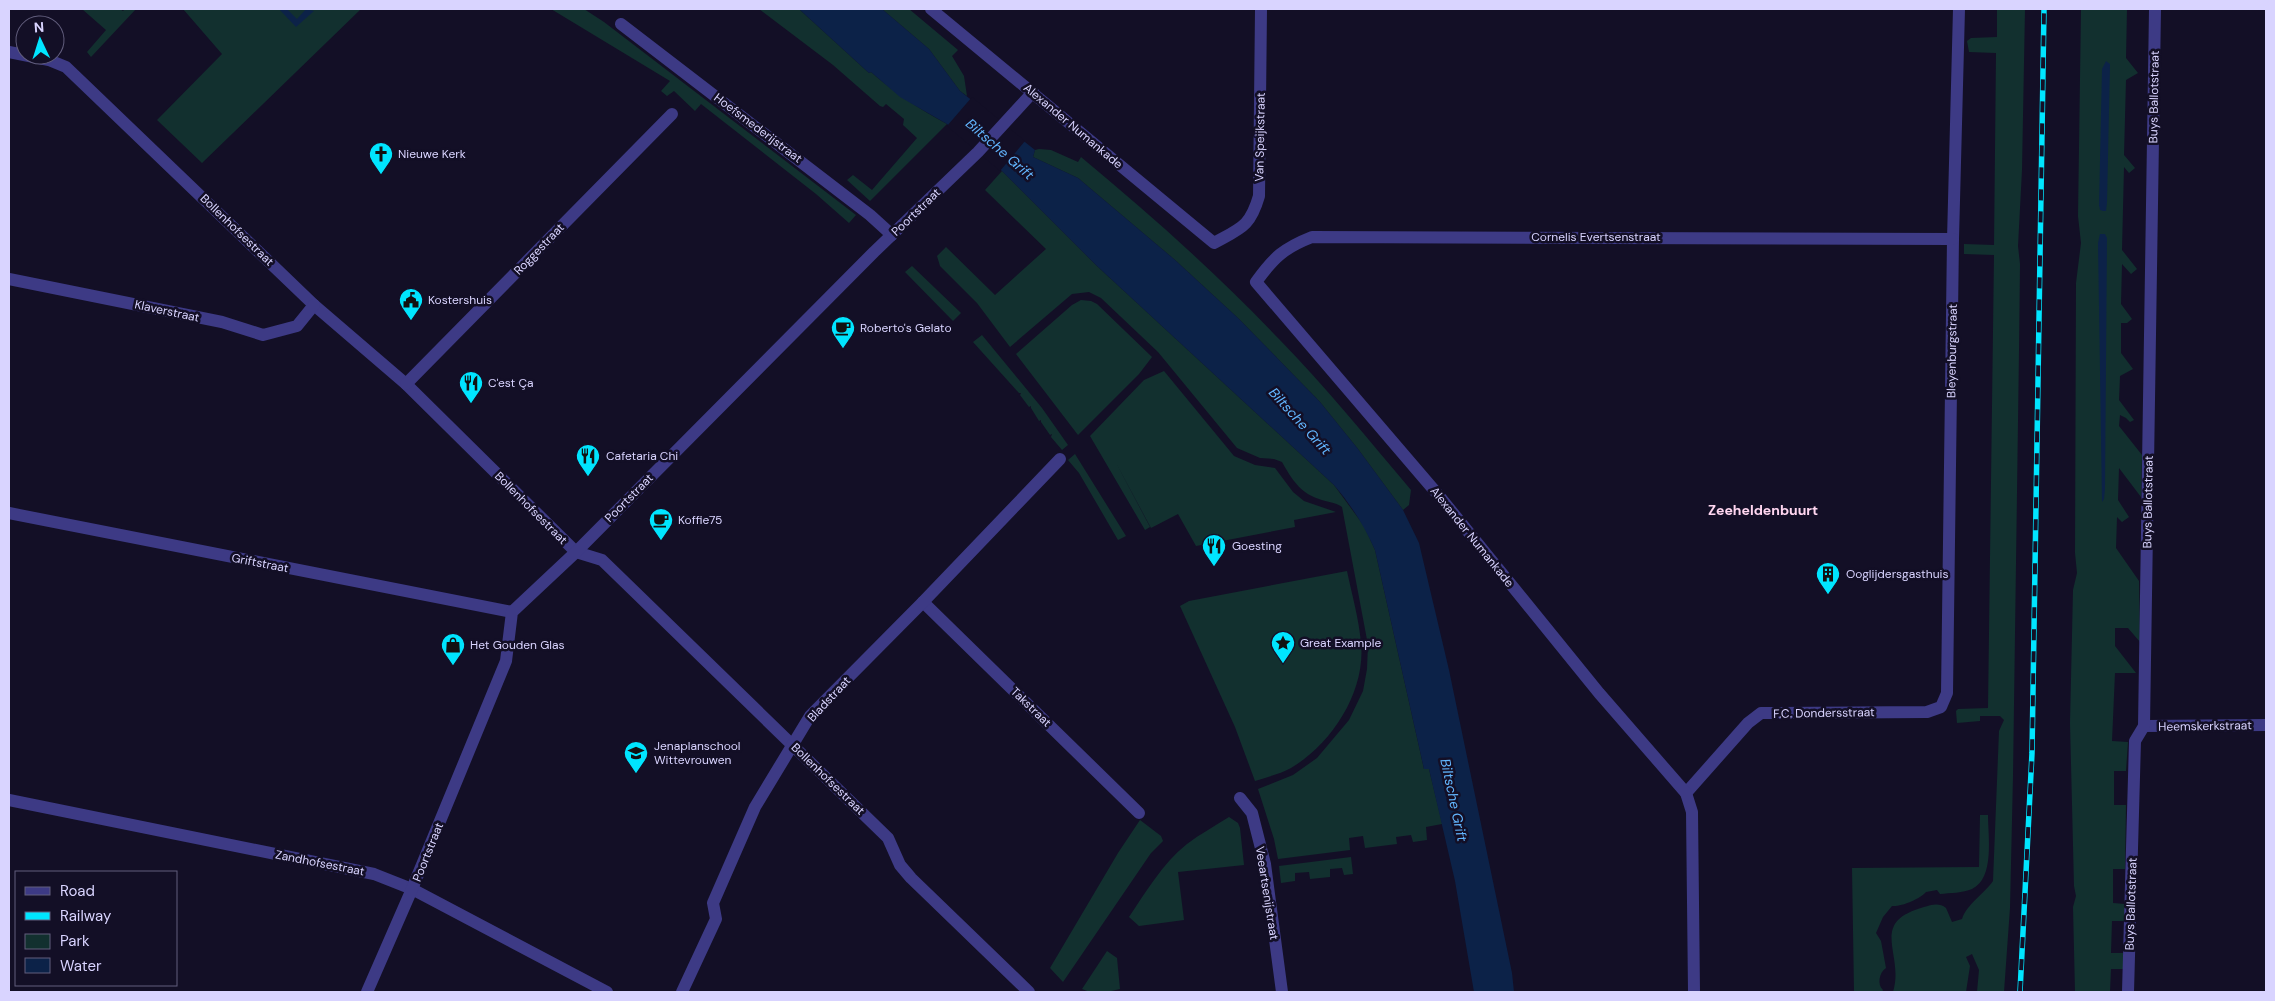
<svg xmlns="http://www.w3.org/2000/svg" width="2275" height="1001" font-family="'DM Sans',sans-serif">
	<rect width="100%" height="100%" fill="#130f26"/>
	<g fill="#12302f">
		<polygon points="82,9 120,9 123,11 125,9 136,9 91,57 87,52 106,30"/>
		<polygon points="183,9 361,9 202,163 157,120 222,54"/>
		<polygon points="551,9 584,9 604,22 856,215 849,223 816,194 701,104 695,111 674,91 667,96 661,91 670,81"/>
		<path d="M759 9H799L869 73 871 72C895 93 919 109 947 124L870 201 847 180 853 175 872 190 917 138 903 125 904 119 886 104 883 107 880 106 833 65Z"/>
		<polygon points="882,9 909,9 958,50 952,56 964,76 967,96 960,91 929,49"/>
		<path d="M1997 9H2025L2022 170 2018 246 2020 264 2019 351 2013 776 2010 908 2004 992H1977L1979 970 1972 954 1966 957 1970 966 1966 992H1893C1905 953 1867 923 1924 907 1931 905 1939 902 1946 908L1952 922 1962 919C1967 904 1984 894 1993 881L1999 731 2004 720 2000 716H1980V721L1957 723 1956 711 1958 709 1988 708 1994 255 1964 254V244L1994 245 1996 53 1969 52 1967 41 1971 38 1997 37Z"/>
		<polygon points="2081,9 2127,9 2126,58 2138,73 2126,80 2124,155 2135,168 2129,173 2124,167 2122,250 2137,269 2131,274 2122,264 2121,304 2132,319 2127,323 2121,323 2121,353 2133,369 2120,376 2119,400 2134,420 2130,422 2126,418 2120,415 2119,426 2142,455 2141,497 2119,468 2118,500 2129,517 2122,522 2117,517 2116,548 2139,581 2140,642 2128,628 2115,628 2115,646 2136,673 2115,673 2112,741 2128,742 2126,771 2114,771 2114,805 2126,805 2125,869 2113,869 2113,903 2125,904 2124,921 2112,921 2111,953 2123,953 2123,969 2111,969 2110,992 2075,992 2073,907 2076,896 2074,886 2070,723 2073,590 2077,573 2075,553 2076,283 2081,243 2078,216"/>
		<path d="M1039 149 1051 150 1078 162 1081 157C1150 214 1217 274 1279 339 1326 387 1368 439 1411 490L1409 505 1403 510 1358 449 1320 402 1239 319 1175 260 1078 178 1033 157 1035 150Z"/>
		<path d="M1002 171 1097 266 1334 485 1364 526 1375 550 1424 769H1429L1442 823V824L1426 827 1427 840 1413 842 1411 835 1396 837 1397 844 1365 848 1363 836 1349 838 1350 850 1278 859 1274 839 1258 789 1293 775 1317 758 1349 720 1363 691 1367 669 1368 645 1342 507C1335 502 1326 502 1319 499 1300 493 1291 478 1282 462L1274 459 1260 458 1237 448 1158 352 1101 298 1089 292 1072 294 1010 347 977 303 940 266 937 256 946 247 995 295 1046 249 985 190Z"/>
		<polygon points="912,266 961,313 953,321 905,272"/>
		<polygon points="1081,300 1091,301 1097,304 1152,357 1139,374 1078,435 1016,354 1072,305"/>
		<polygon points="982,335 1042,408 1068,445 1062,450 1051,437 1052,434 1050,435 1041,422 1041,420 1039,421 1031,408 1031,406 1029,407 1020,395 1021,393 1019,393 973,342"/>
		<polygon points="1164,371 1234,456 1255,465 1275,468 1293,492 1304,501 1336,512 1294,520 1295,527 1196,546 1178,514 1151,528 1115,461 1150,527 1145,530 1090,436 1144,380"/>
		<polygon points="1075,454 1126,536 1118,540 1079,473 1068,460"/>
		<path d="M1347 571C1352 595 1359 619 1361 643 1366 691 1332 744 1291 768 1280 774 1267 777 1255 781L1235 727 1180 606 1189 601Z"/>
		<path d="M1980 815H1988C1988 836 1995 878 1972 889 1963 893 1950 893 1940 894L1937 890 1926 892C1920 899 1901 907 1892 906L1883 917 1876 933 1881 941 1886 968C1879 972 1877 985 1883 990L1882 992H1854L1852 868 1979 867Z"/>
		<path d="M1229 817 1238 823 1240 828 1244 865 1178 872 1184 920 1139 926 1129 917C1146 892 1162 864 1187 844 1200 834 1215 826 1229 817Z"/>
		<polygon points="1140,820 1161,836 1163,841 1151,853 1063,982 1050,968 1118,853"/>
		<polygon points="1351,857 1353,874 1344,875 1342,868 1330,869 1330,877 1310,879 1309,872 1295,873 1295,881 1281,883 1279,866"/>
		<path d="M1107 951 1117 958 1120 989C1108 992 1094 995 1082 989Z"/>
	</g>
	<g fill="#0c2248">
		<polygon points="279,9 287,9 297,19 306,9 314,11 296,27"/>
		<path d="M799 9H882L929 49 960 91 1035 150 1033 157 1078 178 1175 260 1239 319 1320 402 1358 449 1403 510 1419 543 1449 670 1512 973 1514 992H1474L1455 881 1429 769H1424L1375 550C1364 525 1351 505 1334 485L1097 266 1002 171 947 124 900 97 871 72 869 73Z"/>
		<polygon points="2106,61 2110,64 2107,203 2106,211 2103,211 2100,210 2099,205 2102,69"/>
		<polygon points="2100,234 2105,234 2107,238 2105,489 2104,499 2102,502 2098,243"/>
	</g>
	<polygon fill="#130f26" points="972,97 1025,141 1000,171 947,126"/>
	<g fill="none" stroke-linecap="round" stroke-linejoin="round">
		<g stroke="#3d3a85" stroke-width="12">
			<path d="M931 9 1214 243C1241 228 1250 227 1259 196L1261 9"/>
			<polyline points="621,24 870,215 892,235"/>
			<polyline points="9,52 49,60 66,67 314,305 406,384 576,552 602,560 888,838 900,865 911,878 1029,992"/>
			<polyline points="9,279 222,322 263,335 297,326 314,305"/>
			<polyline points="406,384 672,114"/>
			<polyline points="9,513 512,612"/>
			<polyline points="923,602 1139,813"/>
			<polyline points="2144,726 2266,725"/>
			<polyline points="1686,793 1748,723 1761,713 1927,712 1941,707 1947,693 1953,239 1959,9"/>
			<polyline points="1240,798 1252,813 1265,864 1282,992"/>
			<polyline points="9,800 374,874 412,889 607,992"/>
			<polyline points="367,992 412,889 506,661 512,612 576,552 874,252 978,152 1033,92"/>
			<polyline points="682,992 716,919 713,903 755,807 810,716 923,602 1060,459"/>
			<path d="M1694 992 1692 812 1686 793 1599 693 1440 497 1256 282C1274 257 1284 248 1312 237L1953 239"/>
			<polyline points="2128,992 2135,741 2144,726 2155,9"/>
		</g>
		<g stroke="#00e5ff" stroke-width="5.5">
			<polyline id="rail" points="2020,992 2032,753 2044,9"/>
		</g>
		<use href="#rail" stroke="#130f26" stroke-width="4" stroke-dasharray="11" stroke-linecap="butt"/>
	</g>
	<defs>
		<g id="church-pin" transform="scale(1.25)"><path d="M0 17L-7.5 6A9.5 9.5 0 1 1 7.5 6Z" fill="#00e5ff" stroke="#130f26"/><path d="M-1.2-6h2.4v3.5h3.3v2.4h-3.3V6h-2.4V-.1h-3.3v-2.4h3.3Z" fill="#111"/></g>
		<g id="civic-pin" transform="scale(1.25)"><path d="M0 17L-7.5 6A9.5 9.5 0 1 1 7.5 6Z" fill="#00e5ff" stroke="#130f26"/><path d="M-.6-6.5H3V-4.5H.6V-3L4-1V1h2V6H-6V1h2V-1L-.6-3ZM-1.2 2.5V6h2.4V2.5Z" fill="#111"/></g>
		<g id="cafe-pin" transform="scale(1.25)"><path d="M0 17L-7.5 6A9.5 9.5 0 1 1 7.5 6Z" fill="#00e5ff" stroke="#130f26"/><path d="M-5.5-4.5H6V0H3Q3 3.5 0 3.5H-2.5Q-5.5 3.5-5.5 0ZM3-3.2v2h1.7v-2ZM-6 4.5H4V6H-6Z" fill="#111"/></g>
		<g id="restaurant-pin" transform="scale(1.25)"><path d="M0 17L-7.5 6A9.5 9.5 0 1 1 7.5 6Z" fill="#00e5ff" stroke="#130f26"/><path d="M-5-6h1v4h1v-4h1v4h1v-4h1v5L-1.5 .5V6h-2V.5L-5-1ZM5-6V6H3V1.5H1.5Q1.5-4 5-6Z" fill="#111"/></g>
		<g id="building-pin" transform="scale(1.25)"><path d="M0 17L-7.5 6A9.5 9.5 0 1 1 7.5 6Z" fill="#00e5ff" stroke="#130f26"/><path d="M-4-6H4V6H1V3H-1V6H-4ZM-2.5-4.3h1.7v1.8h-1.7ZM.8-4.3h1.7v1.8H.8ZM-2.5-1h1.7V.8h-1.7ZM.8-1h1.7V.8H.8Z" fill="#111"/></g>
		<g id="sight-pin" transform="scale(1.25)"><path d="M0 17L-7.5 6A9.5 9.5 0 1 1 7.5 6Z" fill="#00e5ff" stroke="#130f26"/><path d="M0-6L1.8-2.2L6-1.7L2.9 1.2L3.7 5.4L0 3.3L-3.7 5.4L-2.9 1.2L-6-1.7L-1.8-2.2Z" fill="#111"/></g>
		<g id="shop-pin" transform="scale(1.25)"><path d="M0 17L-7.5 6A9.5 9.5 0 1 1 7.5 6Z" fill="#00e5ff" stroke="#130f26"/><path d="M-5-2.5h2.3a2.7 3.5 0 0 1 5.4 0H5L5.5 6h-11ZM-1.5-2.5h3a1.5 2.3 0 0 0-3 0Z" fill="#111"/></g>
		<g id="school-pin" transform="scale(1.25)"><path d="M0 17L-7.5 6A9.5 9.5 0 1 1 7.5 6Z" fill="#00e5ff" stroke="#130f26"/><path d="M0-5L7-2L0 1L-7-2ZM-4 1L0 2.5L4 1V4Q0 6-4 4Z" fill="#111"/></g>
	</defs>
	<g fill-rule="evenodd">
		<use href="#church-pin" x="381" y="154"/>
		<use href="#civic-pin" x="411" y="300"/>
		<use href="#cafe-pin" x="843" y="328"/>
		<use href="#restaurant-pin" x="471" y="383"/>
		<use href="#restaurant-pin" x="588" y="456"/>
		<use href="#cafe-pin" x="661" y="520"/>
		<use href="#restaurant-pin" x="1214" y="546"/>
		<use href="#building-pin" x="1828" y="574"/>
		<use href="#sight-pin" x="1283" y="643"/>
		<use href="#shop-pin" x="453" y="645"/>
		<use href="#school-pin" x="636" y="753"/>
	</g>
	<g text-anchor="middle" stroke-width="5" stroke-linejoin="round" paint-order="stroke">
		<g font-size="12" fill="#d9d4ff" stroke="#130f26">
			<text transform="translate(2154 97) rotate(-89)" y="4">Buys Ballotstraat</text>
			<text transform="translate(1073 126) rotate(40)" y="4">Alexander Numankade</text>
			<text transform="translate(758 128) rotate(37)" y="4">Hoefsmederijstraat</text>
			<text transform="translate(1260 137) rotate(-89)" y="4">Van Speijkstraat</text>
			<text transform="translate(916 212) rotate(-44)" y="4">Poortstraat</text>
			<text transform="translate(237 230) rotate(44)" y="4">Bollenhofsestraat</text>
			<text x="1596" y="241">Cornelis Evertsenstraat</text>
			<text transform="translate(539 249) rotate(-46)" y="4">Roggestraat</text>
			<text transform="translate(167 311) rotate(12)" y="4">Klaverstraat</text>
			<text transform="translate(1952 351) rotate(-89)" y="4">Bleyenburgstraat</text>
			<text transform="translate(629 498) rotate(-45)" y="4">Poortstraat</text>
			<text transform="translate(2148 502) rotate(-89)" y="4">Buys Ballotstraat</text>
			<text transform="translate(531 508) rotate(45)" y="4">Bollenhofsestraat</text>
			<text transform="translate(1472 537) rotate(51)" y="4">Alexander Numankade</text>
			<text transform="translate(260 563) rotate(11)" y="4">Griftstraat</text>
			<text transform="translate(829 699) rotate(-47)" y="4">Bladstraat</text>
			<text transform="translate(1031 707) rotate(44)" y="4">Takstraat</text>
			<text transform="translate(1824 713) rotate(-1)" y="4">F.C. Dondersstraat</text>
			<text transform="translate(2205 726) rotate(-1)" y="4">Heemskerkstraat</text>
			<text transform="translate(828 779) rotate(44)" y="4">Bollenhofsestraat</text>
			<text transform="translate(428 852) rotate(-68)" y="4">Poortstraat</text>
			<text transform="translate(320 863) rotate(11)" y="4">Zandhofsestraat</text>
			<text transform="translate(1267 893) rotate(81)" y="4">Veeartsenijstraat</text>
			<text transform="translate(2131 904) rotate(-88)" y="4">Buys Ballotstraat</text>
		</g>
		<g font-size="12" fill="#d9d4ff" stroke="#130f26" text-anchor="start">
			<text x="398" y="158">Nieuwe Kerk</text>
			<text x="428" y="304">Kostershuis</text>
			<text x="860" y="332">Roberto's Gelato</text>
			<text x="488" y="387">C'est Ça</text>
			<text x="606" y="460">Cafetaria Chi</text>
			<text x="678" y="524">Koffie75</text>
			<text x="1232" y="550">Goesting</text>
			<text x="1846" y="578">Ooglijdersgasthuis</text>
			<text x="1300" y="647">Great Example</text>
			<text x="470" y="649">Het Gouden Glas</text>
			<text x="654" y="750">Jenaplanschool<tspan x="654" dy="14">Wittevrouwen</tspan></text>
		</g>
		<g font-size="14" font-style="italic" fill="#62b6ff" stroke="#130f26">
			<text transform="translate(1000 149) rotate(41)" y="5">Biltsche Grift</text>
			<text transform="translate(1300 421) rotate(48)" y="5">Biltsche Grift</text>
			<text transform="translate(1454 800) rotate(78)" y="5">Biltsche Grift</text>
		</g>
		<g font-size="14" font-weight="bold" fill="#ffd6f0" stroke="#130f26">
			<text x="1763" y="515">Zeeheldenbuurt</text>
		</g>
	</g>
	<rect width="2275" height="1001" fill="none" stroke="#d9d4ff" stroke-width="20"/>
	<rect x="15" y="871" width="162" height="115" fill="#130f26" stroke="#625e7d"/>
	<rect x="25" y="887" width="25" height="8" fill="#3d3a85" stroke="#625e7d"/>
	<text x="60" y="896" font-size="15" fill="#d9d4ff">Road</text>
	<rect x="25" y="912" width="25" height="8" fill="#00e5ff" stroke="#625e7d"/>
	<text x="60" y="921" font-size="15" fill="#d9d4ff">Railway</text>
	<rect x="25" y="934" width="25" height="15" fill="#12302f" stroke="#625e7d"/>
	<text x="60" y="946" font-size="15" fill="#d9d4ff">Park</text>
	<rect x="25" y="958" width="25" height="15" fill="#0c2248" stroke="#625e7d"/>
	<text x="60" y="971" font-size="15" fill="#d9d4ff">Water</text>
	<g transform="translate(40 40) rotate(356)"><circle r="24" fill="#130f26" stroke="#625e7d"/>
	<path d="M0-4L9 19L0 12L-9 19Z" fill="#00e5ff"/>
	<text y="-8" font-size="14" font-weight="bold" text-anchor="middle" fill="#d9d4ff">N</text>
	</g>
</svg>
